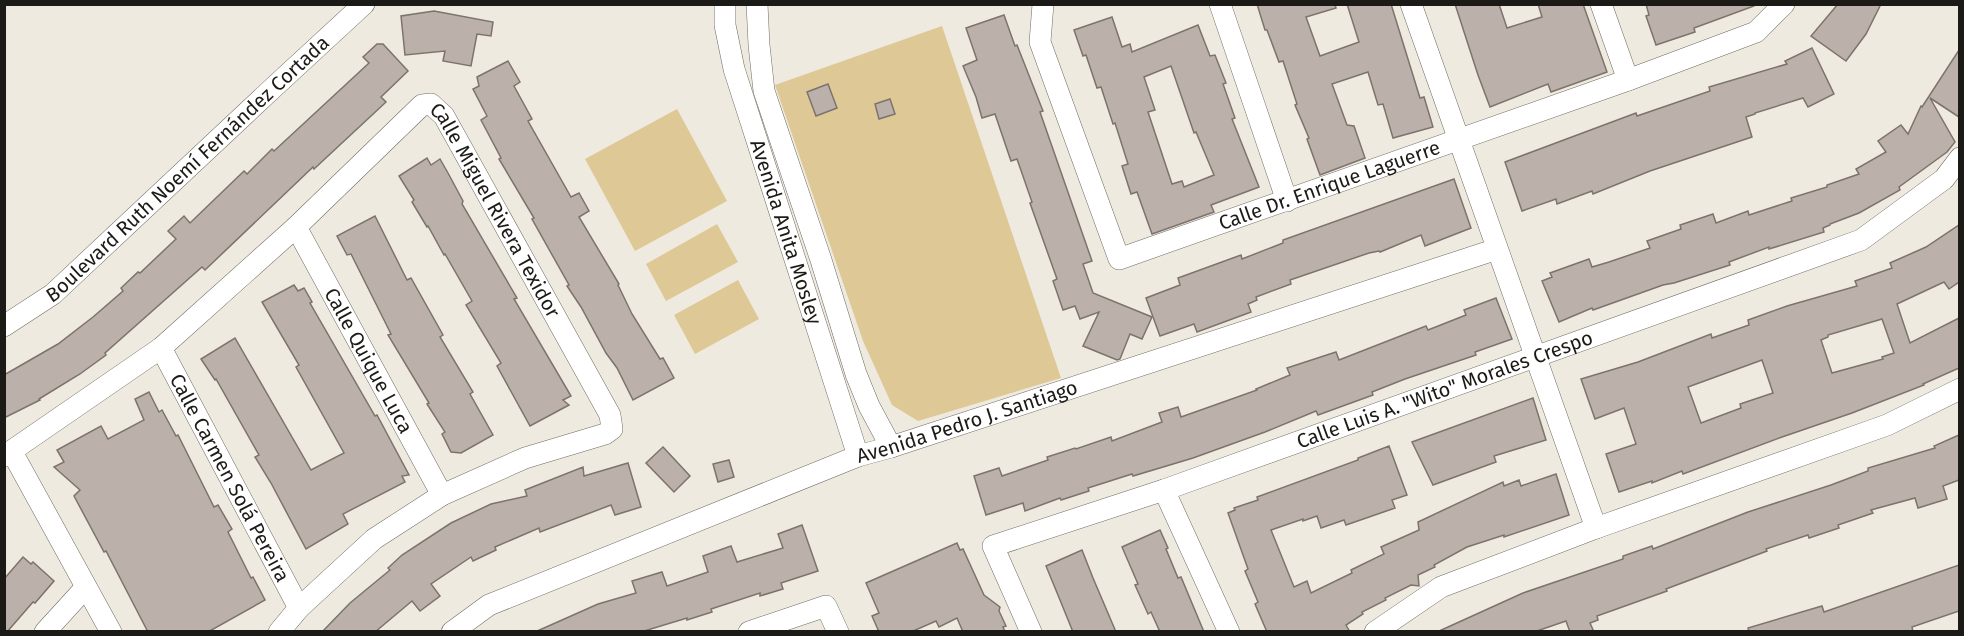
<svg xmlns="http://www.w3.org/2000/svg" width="1964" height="636" font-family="'Fira Sans',sans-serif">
	<rect width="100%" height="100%" fill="#efeadf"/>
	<g fill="#dec895">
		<polygon points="942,26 1061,378 918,421 892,405 863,341 775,85"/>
		<polygon points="677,109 727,201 635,251 585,159"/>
		<polygon points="717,224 738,262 666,301 646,264"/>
		<polygon points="738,280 759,319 695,354 674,315"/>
	</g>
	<g fill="#bbb1aa" stroke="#7d736d" stroke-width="1.5" fill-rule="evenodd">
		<polygon points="1257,4 1335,4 1336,8 1306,17 1320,56 1359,42 1347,4 1391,4 1420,98 1424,97 1433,127 1393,138 1383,104 1378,105 1368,72 1332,84 1347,125 1354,126 1365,158 1320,175 1307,139 1309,138 1295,105 1297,104 1283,61 1279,62 1267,30 1265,30"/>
		<polygon points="1455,4 1499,4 1507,28 1542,17 1538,4 1583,4 1607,72 1551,92 1548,84 1490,107 1478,75"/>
		<polygon points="1646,4 1754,4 1754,6 1694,28 1695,32 1656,45 1646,16 1649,15"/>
		<polygon points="1838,4 1881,4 1866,34 1846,61 1811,36"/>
		<polygon points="434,11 493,22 491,36 477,34 471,66 443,61 445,51 405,55 401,16"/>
		<polygon points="1004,15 1015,46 1017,45 1043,111 1040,112 1092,261 1083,264 1093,293 1152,317 1142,339 1130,334 1120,359 1117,360 1083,346 1099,312 1080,319 1075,306 1063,310 1053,281 1057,279 1030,203 1032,202 1017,159 1011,161 995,114 982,118 976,97 963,66 977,60 966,28"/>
		<path d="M1112 17 1122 47 1130 44 1132 52 1198 25 1210 56 1215 55 1226 83 1223 84 1235 118 1232 119 1259 187 1211 205 1214 212 1152 234 1137 192 1131 194 1122 166 1128 164 1115 123 1113 124 1101 87 1097 88 1086 55 1083 56 1074 30ZM1171 66 1194 133 1196 132 1214 175 1184 187 1182 181 1172 184 1148 112 1155 110 1144 77Z"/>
		<polygon points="377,44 383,44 408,71 381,97 386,102 314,169 313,167 205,270 202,267 105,353 106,355 80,374 39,399 40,400 4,418 4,375 58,344 93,317 123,291 121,288 138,272 140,273 176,239 168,231 184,216 190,223 244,171 247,174 272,149 274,151 369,63 363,57"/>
		<polygon points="1812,48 1834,94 1808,107 1803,98 1755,113 1755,114 1746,117 1752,137 1650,171 1593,194 1592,191 1557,204 1556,199 1522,211 1505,162 1636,113 1637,116 1710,91 1709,87 1787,64 1785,61"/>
		<polygon points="1959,50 1959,117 1930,98 1955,142 1947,152 1899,187 1900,190 1859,213 1830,224 1830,225 1823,228 1824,232 1769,249 1769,247 1729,262 1730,265 1674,283 1663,285 1593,310 1592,308 1559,322 1542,281 1552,277 1550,273 1589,259 1592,267 1609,262 1650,248 1647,241 1681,229 1680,225 1713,214 1716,223 1748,211 1749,215 1792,201 1791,198 1827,187 1827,185 1859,174 1856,169 1886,152 1878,141 1901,125 1908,134 1921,106 1922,107"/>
		<polygon points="508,61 520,82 514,86 532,119 528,121 571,197 579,193 589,211 579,217 619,284 618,285 632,314 660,359 663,358 674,378 633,400 617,368 606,353 581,307 567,286 569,285 532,219 534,218 499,159 501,158 481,120 487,116 473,89 479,86 477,77"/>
		<polygon points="828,84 837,108 816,116 807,92"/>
		<polygon points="890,99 895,114 879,119 875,104"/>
		<polygon points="427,158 431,165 440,159 448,173 463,201 462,204 517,298 514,299 571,396 563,400 569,405 530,426 497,366 501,363 466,305 472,301 445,254 444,255 428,226 427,227 412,202 414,200 399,176"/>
		<polygon points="1454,179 1471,228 1425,246 1421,235 1380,252 1379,251 1369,253 1290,280 1291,284 1256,297 1257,300 1248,304 1251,312 1197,332 1194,324 1160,336 1146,298 1180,285 1178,278 1241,255 1242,259 1283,243 1283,240"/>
		<polygon points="375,216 407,280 411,278 443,335 440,337 473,392 470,394 493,435 461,453 451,452 442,434 445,432 427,404 429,403 388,335 391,334 351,254 347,255 337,236"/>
		<path d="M1959 225V282L1949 289 1944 282 1897 304 1910 343 1959 318V368L1923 384 1924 385 1852 413 1782 437 1683 474 1682 471 1652 483V481L1619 492 1606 454 1636 444 1624 408 1595 419 1581 379 1638 362 1711 334 1712 338 1749 325 1748 320 1787 306 1857 286 1855 281 1892 268 1890 263 1926 247ZM1882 319 1894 353 1882 357 1883 359 1832 373 1821 340 1828 337V335ZM1762 360 1773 393 1740 404 1741 408 1701 423 1688 387Z"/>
		<polygon points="294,285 298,291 304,288 312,302 310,303 375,416 377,415 409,475 402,476 405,482 343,514 348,524 306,549 271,483 255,457 259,455 216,379 215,380 201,359 235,338 311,470 344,453 296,367 299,365 262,302"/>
		<polygon points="1496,298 1512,339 1475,352 1476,355 1405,379 1372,392 1373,395 1318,415 1316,411 1265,432 1193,458 1133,476 1132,474 1088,488 1089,491 1061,500 1060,498 1025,511 1023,503 986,515 974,476 999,468 1002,476 1048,460 1047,457 1075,448 1076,449 1111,437 1112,441 1162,422 1159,413 1178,407 1181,417 1229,400 1257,390 1256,389 1290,375 1287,368 1336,352 1339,360 1426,326 1428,330 1466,315 1464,310"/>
		<polygon points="149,392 159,412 162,410 176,436 178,435 214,507 218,505 232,529 228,532 251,578 253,577 265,600 208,632 148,632 106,551 104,552 74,496 80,490 54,467 64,462 57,450 101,426 108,439 144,420 135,399"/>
		<polygon points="1533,398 1546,440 1494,456 1496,462 1433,485 1412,442"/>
		<polygon points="1959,435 1959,480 1943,486 1947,499 1918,508 1915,498 1871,510 1873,513 1838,525 1839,528 1809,538 1808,535 1766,549 1767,551 1666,589 1667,591 1597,616 1598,620 1590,623 1594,632 1570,632 1566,621 1534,632 1437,632 1523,593 1623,559 1623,556 1652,546 1653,549 1748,512 1831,485 1868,471 1868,468 1935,448 1934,446"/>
		<polygon points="1389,446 1407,495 1392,500 1395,508 1346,525 1344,520 1321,528 1317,516 1303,521 1303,519 1271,530 1294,587 1307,581 1311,593 1352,573 1351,570 1384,554 1381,547 1419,530 1418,522 1503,482 1504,486 1519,480 1521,486 1556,474 1569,515 1504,537 1504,535 1467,547 1434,565 1435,567 1418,575 1419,586 1411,585 1385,598 1386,600 1362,612 1363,614 1346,625 1350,632 1267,632 1255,604 1258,602 1245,571 1248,569 1228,513 1235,510 1234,508 1258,500 1257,497 1358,460 1358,458"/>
		<polygon points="663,447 690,476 674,492 646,463"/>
		<polygon points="729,460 734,477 718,482 713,464"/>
		<polygon points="628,463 641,507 615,515 611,505 540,532 539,528 495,547 496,550 473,561 471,557 431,584 440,596 420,611 412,601 375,632 322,632 350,603 390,570 388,568 402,555 451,523 491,504 527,496 525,490 583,467 584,476"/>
		<polygon points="802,525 818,571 781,583 783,589 760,596 760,593 711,609 712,612 687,620 687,618 641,632 535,632 598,604 636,593 632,581 662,572 667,586 708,572 703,556 731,546 737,562 783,548 778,534"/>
		<polygon points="1160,530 1168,548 1166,549 1178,578 1181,577 1204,632 1160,632 1151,612 1148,614 1135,585 1138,584 1122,547"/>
		<polygon points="957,543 960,550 963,549 984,595 1000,607 999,611 1006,626 1003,627 1005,632 963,632 957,618 939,627 936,621 911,632 879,632 872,616 879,613 866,583"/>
		<polygon points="1082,550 1093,578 1116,632 1073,632 1060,600 1046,566"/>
		<polygon points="23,557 31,564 33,562 54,581 35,603 33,602 7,632 4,632 4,579"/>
		<polygon points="1959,565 1959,611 1912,627 1913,632 1749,632 1748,628 1822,606 1824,612"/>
	</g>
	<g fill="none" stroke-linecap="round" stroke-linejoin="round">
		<g stroke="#706c62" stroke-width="22">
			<g id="minor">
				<path id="s1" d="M725 4V25L734 69 858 456"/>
				<polyline points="757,4 759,45 764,91 821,260 856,374 869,406 891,447"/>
				<path id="s2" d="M1043 4 1040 42 1119 259 1628 80 1756 32 1784 4"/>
				<polyline points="1220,4 1287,201"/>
				<polyline points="1411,4 1596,528"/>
				<polyline points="1601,4 1628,80"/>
				<path id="s3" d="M296 227 442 495"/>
				<path id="s4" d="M4 326 53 294 274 87 364 4"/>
				<path id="s5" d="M161 348 299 608"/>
				<polyline points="12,452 111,632"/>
				<path id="s6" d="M4 456 161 348 296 227 422 105 431 104 444 116 610 415 612 429 605 434 525 458 442 495 374 539 299 608 279 632"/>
				<polyline points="1164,490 1229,632"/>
				<polyline points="45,632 86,587"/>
				<path id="s7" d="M452 632 489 605 858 456 891 447 1497 249"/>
				<polyline points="749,632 826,606 838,632"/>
				<path id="s8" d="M1031 632 993 546 1164 490 1861 240 1944 179 1960 158"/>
				<polyline points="1375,632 1441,587 1596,528 1887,425 1960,389"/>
			</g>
		</g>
		<use href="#minor" stroke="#fff" stroke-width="21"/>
	</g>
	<g text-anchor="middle" stroke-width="4.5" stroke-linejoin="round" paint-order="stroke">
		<g font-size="20" fill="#1b1a16" stroke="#fff">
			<text dy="7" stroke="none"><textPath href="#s4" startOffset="242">Boulevard Ruth Noemí Fernández Cortada</textPath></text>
			<text dy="7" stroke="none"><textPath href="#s2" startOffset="492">Calle Dr. Enrique Laguerre</textPath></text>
			<text dy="7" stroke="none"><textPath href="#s6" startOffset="681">Calle Miguel Rivera Texidor</textPath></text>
			<text dy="7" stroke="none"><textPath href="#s1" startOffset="237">Avenida Anita Mosley</textPath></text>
			<text dy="7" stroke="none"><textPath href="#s3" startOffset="152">Calle Quique Luca</textPath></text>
			<text dy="7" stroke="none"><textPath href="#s8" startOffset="572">Calle Luis A. "Wito" Morales Crespo</textPath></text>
			<text dy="7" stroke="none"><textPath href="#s7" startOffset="558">Avenida Pedro J. Santiago</textPath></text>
			<text dy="7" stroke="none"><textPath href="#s5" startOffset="147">Calle Carmen Solá Pereira</textPath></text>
		</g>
	</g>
	<rect width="1964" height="636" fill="none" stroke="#1b1a16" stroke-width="12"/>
</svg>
